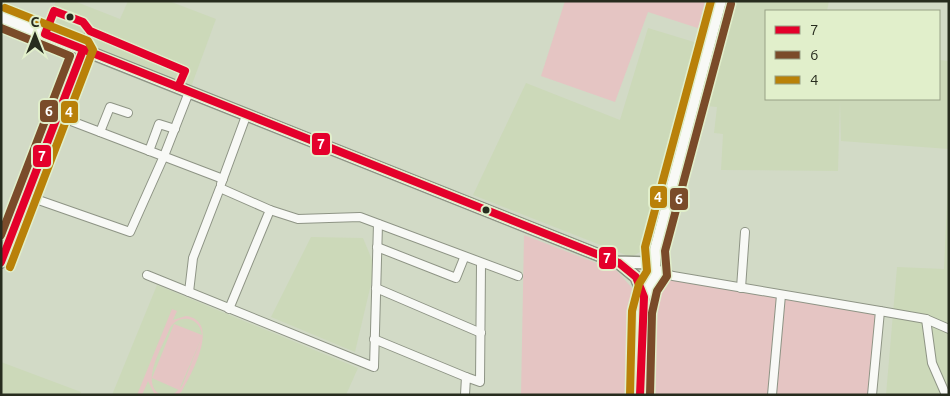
<svg xmlns="http://www.w3.org/2000/svg" width="950" height="396" font-family="Ubuntu,sans-serif">
	<rect width="100%" height="100%" fill="#d2dac6"/>
	<g fill="#ccd9b9">
		<polygon points="56,1 74,1 120,19 128,1 169,1 216,19 191,87 46,27"/>
		<polygon points="723,1 829,1 827,11 766,11 766,99 939,99 939,60 949,61 949,149 841,141 840,101 838,171 721,170 723,134 714,133 717,107 695,105"/>
		<polygon points="648,28 704,45 647,248 631,257 473,195 526,83 620,120"/>
		<polygon points="949,160 949,395 886,395 897,267 944,269"/>
		<polygon points="311,237 363,238 375,267 355,352 271,317"/>
		<polygon points="157,285 358,368 346,395 112,395"/>
		<polygon points="1,362 81,392 80,395 1,395"/>
	</g>
	<g fill="#e5c5c3">
		<polygon points="565,1 716,1 707,31 648,12 615,102 541,76"/>
		<polygon points="524,235 617,271 632,288 636,302 635,395 521,395"/>
		<polygon points="661,278 673,278 880,311 872,395 645,395 645,300 655,281"/>
		<path d="M172 309 177 311 173 320 186 316C221 321 192 373 182 391L178 395H173L182 386 202 337 179 390 152 378 174 324 202 335C200 317 179 313 170 328 163 346 139 383 161 395L154 393 148 381 142 395H137Z"/>
	</g>
	<g fill="none" stroke-linecap="round" stroke-linejoin="round">
		<g stroke="#8e9485" stroke-width="10">
			<g id="minor">
				<polyline points="45,34 54,11 83,22 90,31 185,71 178,88"/>
				<polyline points="83,50 90,31"/>
				<polyline points="58,116 223,179"/>
				<polyline points="100,132 110,107 128,113"/>
				<polyline points="149,151 159,124 175,129"/>
				<polyline points="221,184 246,116"/>
				<polyline points="27,196 130,232 164,156 189,92"/>
				<polyline points="270,210 298,219 360,217 518,276"/>
				<polyline points="377,247 456,278 464,258"/>
				<polyline points="655,267 661,272 673,276 880,311 872,395"/>
				<polyline points="147,275 374,367 378,224"/>
				<polyline points="376,288 481,333"/>
				<polyline points="741,288 745,232"/>
				<polyline points="189,292 193,258 220,188 270,210 229,309"/>
				<polyline points="880,311 926,319 949,329"/>
				<polyline points="926,319 932,363 946,395"/>
				<polyline points="374,339 466,377"/>
				<polyline points="465,395 466,377 480,382 481,264"/>
				<polyline points="772,395 781,295"/>
			</g>
		</g>
		<g stroke="#8e9485" stroke-width="12">
			<g id="tertiary">
				<polyline points="1,263 83,50"/>
				<polyline points="655,265 655,250 721,1"/>
			</g>
		</g>
		<g stroke="#8e9485" stroke-width="14">
			<g id="secondary">
				<polyline points="1,17 616,262 652,263 657,272 644,297 642,312 640,395"/>
				<polyline points="619,263 636,277 644,297"/>
			</g>
		</g>
		<use href="#minor" stroke="#f8f9f6" stroke-width="8"/>
		<use href="#tertiary" stroke="#f8f9f6" stroke-width="10"/>
		<use href="#secondary" stroke="#f8f9f6" stroke-width="11"/>
		<g stroke="#e1efcb" stroke-width="11">
			<g id="bus-1">
				<polygon points="54,11 83,22 90,31 185,71 178,87 45,34"/>
				<polyline points="178,87 619,263 636,277 644,297 640,395"/>
				<polyline points="1,262 83,50"/>
			</g>
		</g>
		<g stroke="#e1efcb" stroke-width="11">
			<g id="bus-2">
				<polyline points="1,28 70,56 1,235"/>
				<polyline points="650,395 652,313 657,291 667,276 665,251 731,4"/>
			</g>
		</g>
		<g stroke="#e1efcb" stroke-width="11">
			<g id="bus-3">
				<polyline points="5,8 88,41 93,50 10,267"/>
				<polyline points="630,395 632,311 639,284 647,271 645,247 711,1"/>
			</g>
		</g>
		<use href="#bus-1" stroke="#e4002b" stroke-width="8"/>
		<use href="#bus-2" stroke="#7a4b2a" stroke-width="8"/>
		<use href="#bus-3" stroke="#b98109" stroke-width="8"/>
	</g>
	<g fill="#272c1e" stroke="#e1efcb" stroke-width="2">
		<circle cx="70" cy="17" r="4.5"/>
		<circle cx="486" cy="210" r="4.5"/>
	</g>
	<g stroke="#e1efcb" stroke-width="2">
		<rect x="39" y="99" width="20" height="24" rx="5" fill="#7a4b2a"/>
		<rect x="60" y="100" width="19" height="24" rx="5" fill="#b98109"/>
		<rect x="311" y="132" width="20" height="24" rx="5" fill="#e4002b"/>
		<rect x="32" y="144" width="20" height="24" rx="5" fill="#e4002b"/>
		<rect x="649" y="185" width="19" height="24" rx="5" fill="#b98109"/>
		<rect x="669" y="187" width="20" height="24" rx="5" fill="#7a4b2a"/>
		<rect x="598" y="246" width="19" height="24" rx="5" fill="#e4002b"/>
	</g>
	<g font-size="14" text-anchor="middle" font-weight="bold" fill="#fff">
		<text x="49" y="116">6</text>
		<text x="69" y="117">4</text>
		<text x="321" y="149">7</text>
		<text x="42" y="161">7</text>
		<text x="658" y="202">4</text>
		<text x="679" y="204">6</text>
		<text x="607" y="263">7</text>
	</g>
	<rect width="950" height="396" fill="none" stroke="#272c1e" stroke-width="5"/>
	<rect x="765" y="10" width="175" height="90" fill="#e1efcb" stroke="#97a186"/>
	<rect x="775" y="26" width="25" height="8" fill="#e4002b" stroke="#97a186"/>
	<text x="810" y="35" font-size="15" fill="#272c1e">7</text>
	<rect x="775" y="51" width="25" height="8" fill="#7a4b2a" stroke="#97a186"/>
	<text x="810" y="60" font-size="15" fill="#272c1e">6</text>
	<rect x="775" y="76" width="25" height="8" fill="#b98109" stroke="#97a186"/>
	<text x="810" y="85" font-size="15" fill="#272c1e">4</text>
	<g transform="translate(35 35)" stroke="#e1efcb" stroke-width="4" paint-order="stroke">
	<path d="M0-4L9 19L0 12L-9 19Z" fill="#272c1e"/>
	<text y="-8" font-size="14" font-weight="bold" text-anchor="middle" fill="#272c1e">С</text>
	</g>
</svg>
